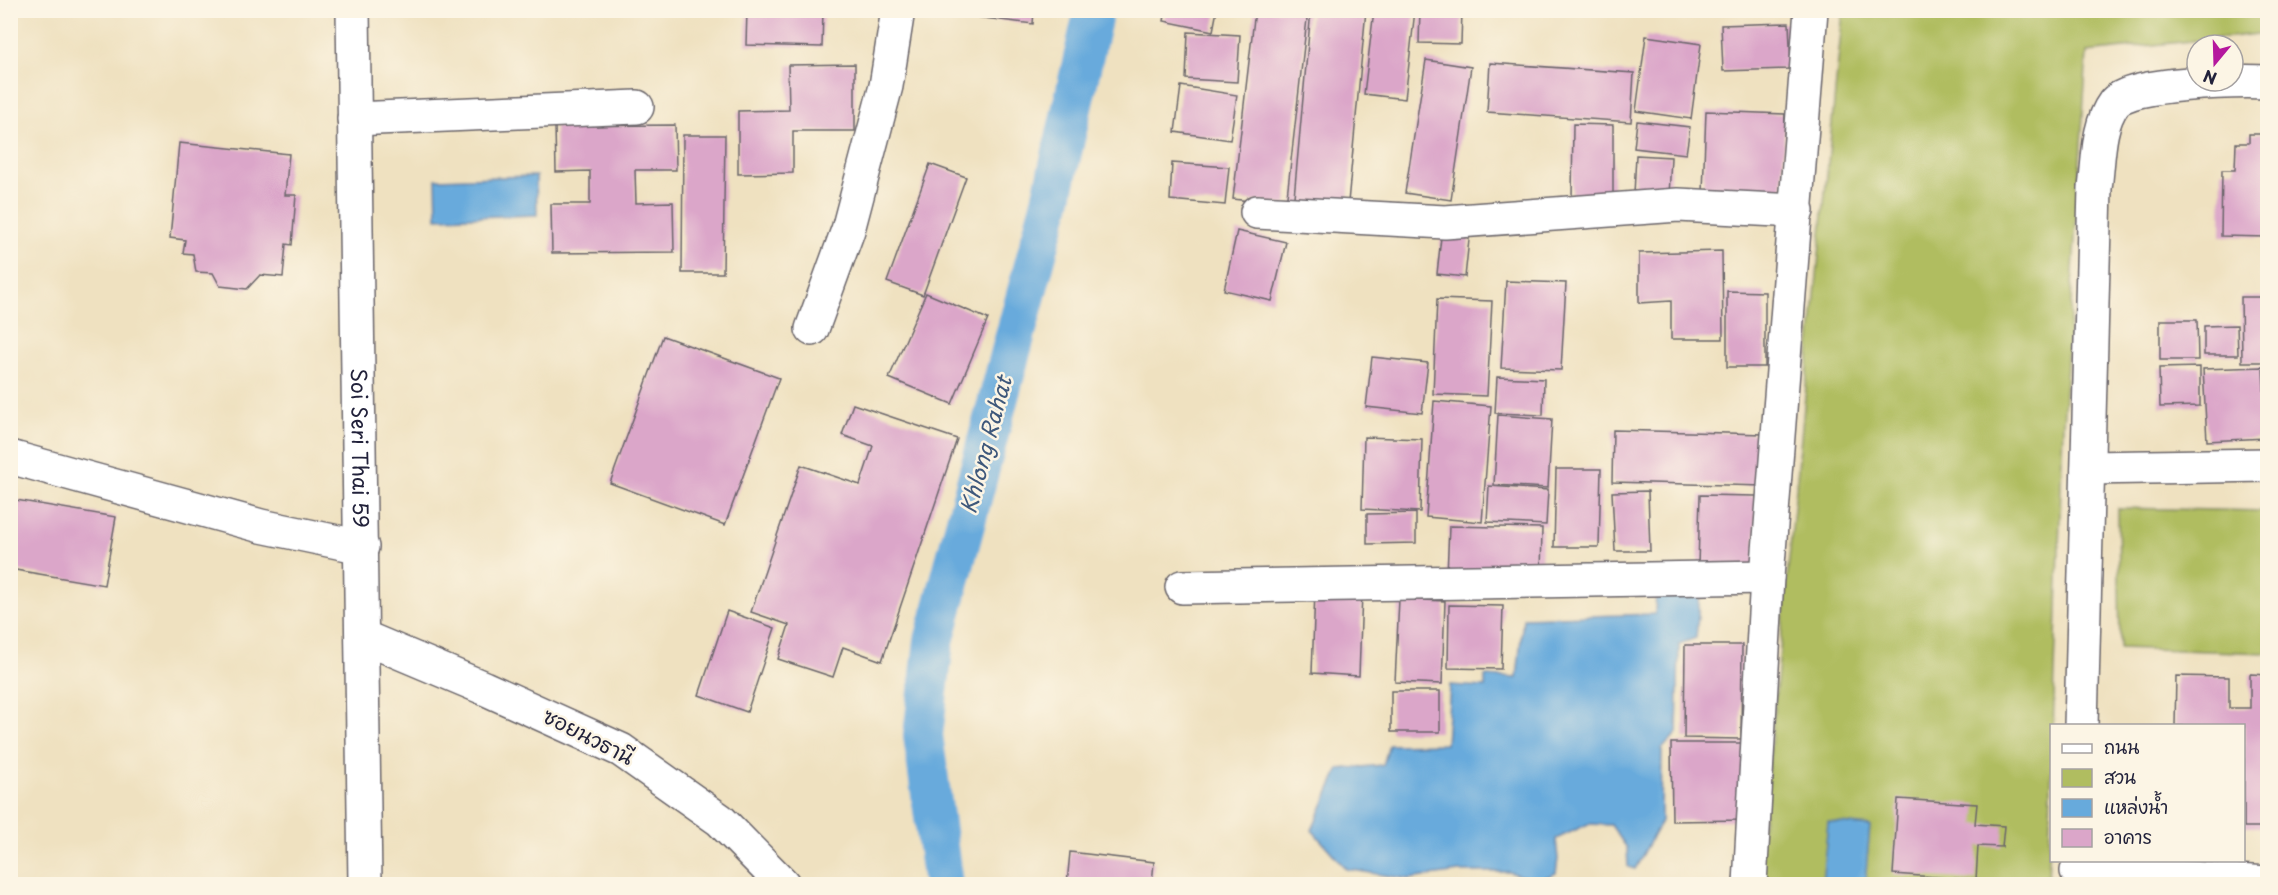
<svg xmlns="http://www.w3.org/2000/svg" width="2278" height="895" font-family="'Playpen Sans','Playpen Sans Thai',sans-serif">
	<rect width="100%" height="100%" fill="#fcf5e5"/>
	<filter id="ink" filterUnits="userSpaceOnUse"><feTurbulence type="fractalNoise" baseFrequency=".0167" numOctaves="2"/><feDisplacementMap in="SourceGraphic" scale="12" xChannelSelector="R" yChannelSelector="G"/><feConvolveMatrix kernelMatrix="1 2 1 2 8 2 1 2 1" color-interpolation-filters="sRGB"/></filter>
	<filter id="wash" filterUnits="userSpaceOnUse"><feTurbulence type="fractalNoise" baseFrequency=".008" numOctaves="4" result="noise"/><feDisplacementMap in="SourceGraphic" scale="24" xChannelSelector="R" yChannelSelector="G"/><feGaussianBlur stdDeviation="1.35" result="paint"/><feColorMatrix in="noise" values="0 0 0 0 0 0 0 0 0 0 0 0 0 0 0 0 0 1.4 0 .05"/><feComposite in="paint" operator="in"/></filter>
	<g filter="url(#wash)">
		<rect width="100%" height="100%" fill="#efe1c0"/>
		<g fill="#b0bd60" stroke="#69704e" stroke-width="1.5">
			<polygon points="1843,11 2267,11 2267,33 2087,52 2063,426 2048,884 1757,884"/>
			<polygon points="2118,508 2267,511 2267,653 2120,648"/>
		</g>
		<g fill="#67aadc" stroke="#44668c" stroke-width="1.5">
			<polygon points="536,176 537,215 437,218 436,179"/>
			<polygon points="1656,592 1700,592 1696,638 1679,644 1677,733 1662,749 1661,821 1635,869 1628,867 1627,848 1611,825 1588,824 1556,839 1558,859 1556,873 1537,881 1509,872 1459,872 1409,879 1346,869 1312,830 1339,769 1383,765 1389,745 1446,744 1450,685 1485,687 1485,676 1517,678 1523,618 1655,614"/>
			<polygon points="1828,822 1870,826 1865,884 1822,884"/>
		</g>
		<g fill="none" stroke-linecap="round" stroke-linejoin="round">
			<polyline stroke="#67aadc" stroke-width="40" points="943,884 923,735 934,641 1051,201 1094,10"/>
		</g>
		<g id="blocks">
			<g fill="#dba6c9">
				<polygon points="747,10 823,10 822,47 746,45"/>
				<polygon points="968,10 1034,10 1033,24 968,16"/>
				<polygon points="1166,10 1217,10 1213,31 1164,21"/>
				<polygon points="1255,10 1308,10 1286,205 1233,199"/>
				<polygon points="1311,10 1366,10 1347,213 1293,208"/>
				<polygon points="1374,10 1415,10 1405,99 1364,94"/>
				<polygon points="1420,10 1462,10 1461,44 1419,43"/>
				<polygon points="1789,23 1791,69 1723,71 1721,25"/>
				<polygon points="1188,32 1240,35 1237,82 1186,79"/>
				<polygon points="1646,36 1701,44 1691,119 1636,111"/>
				<polygon points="1426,60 1471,67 1451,200 1405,193"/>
				<polygon points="1490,63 1634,73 1631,122 1487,112"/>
				<polygon points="855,64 855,131 793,131 793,173 738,174 738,111 789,110 788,65"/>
				<polygon points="1181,86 1237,95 1230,140 1175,132"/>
				<polygon points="1706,111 1785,114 1782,195 1703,192"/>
				<polygon points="1637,121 1690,127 1686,154 1634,148"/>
				<polygon points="1573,124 1613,125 1613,199 1572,199"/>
				<polygon points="675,125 676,170 635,170 636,203 673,202 674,252 552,253 551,204 590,204 590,171 556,172 555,126"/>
				<polygon points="2249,134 2268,134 2268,237 2221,236 2222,170 2235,170 2236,143 2249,143"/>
				<polygon points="683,135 725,135 723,273 682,273"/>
				<polygon points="179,143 289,154 285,195 296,195 292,245 286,244 283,277 260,275 247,289 220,286 213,273 196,272 193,254 183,253 185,240 170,238"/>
				<polygon points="1636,155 1671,157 1669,197 1634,194"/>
				<polygon points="1172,163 1229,167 1225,205 1170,200"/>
				<polygon points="930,164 966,177 923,295 887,282"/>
				<polygon points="1442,228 1470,230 1465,277 1437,274"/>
				<polygon points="1237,231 1286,242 1272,301 1224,290"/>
				<polygon points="1722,251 1723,339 1671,339 1671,301 1639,303 1639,253"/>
				<polygon points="1506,281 1566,283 1561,370 1501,368"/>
				<polygon points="1727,291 1765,292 1765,367 1727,367"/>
				<polygon points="926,293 988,319 952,404 889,378"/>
				<polygon points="2241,297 2268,297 2268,362 2242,362"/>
				<polygon points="1437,299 1492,301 1487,396 1433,394"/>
				<polygon points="2160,320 2197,320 2198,360 2160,360"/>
				<polygon points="2237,325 2238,355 2204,355 2204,326"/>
				<polygon points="663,336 779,378 725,525 610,483"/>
				<polygon points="1372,357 1428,363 1422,413 1366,407"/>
				<polygon points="2200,367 2200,406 2160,407 2159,368"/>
				<polygon points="2263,367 2266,438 2207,441 2203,369"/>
				<polygon points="1497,377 1544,379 1543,415 1495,413"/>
				<polygon points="1434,401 1491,406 1482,522 1426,517"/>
				<polygon points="853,404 957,439 882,661 843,647 833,677 778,659 789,625 751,612 801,465 860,485 873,446 842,435"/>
				<polygon points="1498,415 1552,419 1548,488 1494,485"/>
				<polygon points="1613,430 1764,434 1764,486 1612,482"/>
				<polygon points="1364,437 1422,439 1420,512 1362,509"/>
				<polygon points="1556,469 1601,469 1599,547 1554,547"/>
				<polygon points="1489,486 1548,490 1546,525 1487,522"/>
				<polygon points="1648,491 1650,551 1615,551 1612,492"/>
				<polygon points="1700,495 1756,496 1755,567 1698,566"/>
				<polygon points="10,499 116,517 104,585 10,569"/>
				<polygon points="1416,513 1416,543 1367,544 1367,514"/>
				<polygon points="1449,526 1542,528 1541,576 1447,575"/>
				<polygon points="1315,590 1362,592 1359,676 1312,673"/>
				<polygon points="1399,599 1445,601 1442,684 1395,682"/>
				<polygon points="1449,605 1503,606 1501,669 1448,668"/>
				<polygon points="727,611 775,628 747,712 699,695"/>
				<polygon points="1685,645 1742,645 1741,739 1684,738"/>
				<polygon points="2250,674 2268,675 2268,827 2244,827 2244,726 2175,726 2176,676 2229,677 2229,708 2250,708"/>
				<rect x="1391" y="691" width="49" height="41"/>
				<polygon points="1671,743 1745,743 1746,820 1672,821"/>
				<polygon points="1898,799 1977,804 1975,824 2004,826 2002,847 1978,846 1976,880 1893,874"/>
				<polygon points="1070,852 1154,862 1152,884 1067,884"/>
			</g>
		</g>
	</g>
	<g filter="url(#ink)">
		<use href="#blocks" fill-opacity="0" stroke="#6a656a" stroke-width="1.5"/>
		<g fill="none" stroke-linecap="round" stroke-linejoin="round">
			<g stroke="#6a656a" stroke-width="36">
				<g id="minor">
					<path id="s1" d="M353 10 365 884"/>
					<polyline points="354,119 637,107"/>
					<polyline points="1257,212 1445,222 1678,205 1797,211"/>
					<polyline points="812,329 848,230 886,86 898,10"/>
					<polyline points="10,457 261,526 362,547"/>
					<polyline points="2088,468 2268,465"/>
					<polyline points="1182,587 1767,577"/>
					<polyline points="363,637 484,688 621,750 720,820 783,884"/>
					<path d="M2081 726 2095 188C2099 161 2097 126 2114 103 2128 82 2241 81 2268 82"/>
					<polyline points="2077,871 2268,883"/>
					<polyline points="1750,884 1767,577 1811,10"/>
				</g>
			</g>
			<use href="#minor" stroke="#fff" stroke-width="33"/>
		</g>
	</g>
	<g text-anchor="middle" stroke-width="5" stroke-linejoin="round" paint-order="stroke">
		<g font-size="21" fill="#22223b" stroke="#fcf5e5">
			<text dy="7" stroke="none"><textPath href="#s1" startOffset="438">Soi Seri Thai 59</textPath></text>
			<text transform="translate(588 737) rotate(27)" y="7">ซอยนวธานี</text>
		</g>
		<g font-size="22" font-style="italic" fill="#3e587b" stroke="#fcf5e5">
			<text transform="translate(986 445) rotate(-75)" y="8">Khlong Rahat</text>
		</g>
	</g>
	<rect width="2278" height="895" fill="none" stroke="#fcf5e5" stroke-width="36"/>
	<rect x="2050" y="724" width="195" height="138" fill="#fcf5e5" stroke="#a5a1a1" stroke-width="1.5"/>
	<rect x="2062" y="744" width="30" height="9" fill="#ffffff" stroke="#a5a1a1" stroke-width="1.5"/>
	<text x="2104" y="754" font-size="18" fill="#22223b">ถนน</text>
	<rect x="2062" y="769" width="30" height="18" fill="#b0bd60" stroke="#a5a1a1" stroke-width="1.5"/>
	<text x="2104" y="784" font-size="18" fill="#22223b">สวน</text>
	<rect x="2062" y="799" width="30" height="18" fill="#67aadc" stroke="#a5a1a1" stroke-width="1.5"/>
	<text x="2104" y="814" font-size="18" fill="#22223b">แหล่งน้ำ</text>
	<rect x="2062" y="829" width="30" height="18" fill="#dba6c9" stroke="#a5a1a1" stroke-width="1.5"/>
	<text x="2104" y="844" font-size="18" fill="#22223b">อาคาร</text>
	<g transform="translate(2215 63) rotate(199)"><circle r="28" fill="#fcf5e5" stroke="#a5a1a1" stroke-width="1.5"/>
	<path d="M0-4.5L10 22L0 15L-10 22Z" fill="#b5179e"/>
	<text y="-9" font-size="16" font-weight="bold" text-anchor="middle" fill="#22223b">N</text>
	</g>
</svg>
